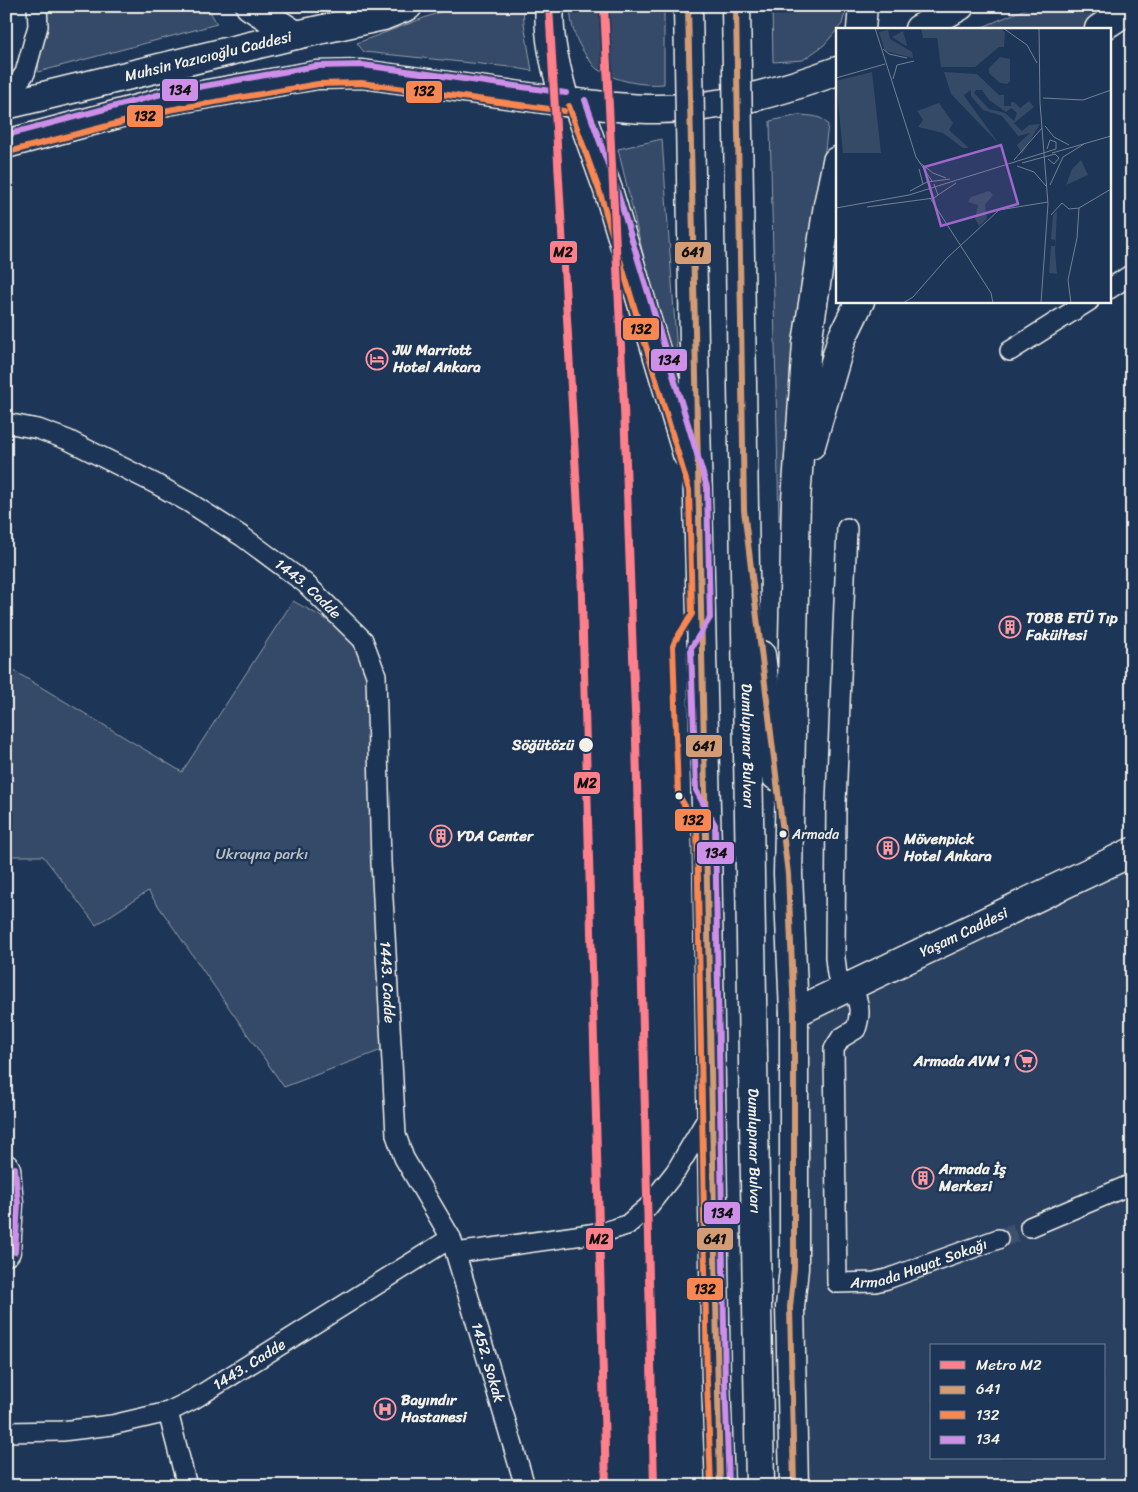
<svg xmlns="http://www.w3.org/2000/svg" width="1138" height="1492" font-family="Sriracha,sans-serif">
	<rect width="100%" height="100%" fill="#1d3557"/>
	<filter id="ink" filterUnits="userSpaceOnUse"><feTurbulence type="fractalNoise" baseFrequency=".02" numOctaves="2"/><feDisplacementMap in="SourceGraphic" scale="10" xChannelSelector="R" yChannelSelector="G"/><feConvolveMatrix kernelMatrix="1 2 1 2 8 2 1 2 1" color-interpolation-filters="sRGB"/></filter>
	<g filter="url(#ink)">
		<path fill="#2a4060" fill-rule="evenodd" d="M1132 852V1473L1111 1486H808L806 1400 790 1307 794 1013ZM932 1346H1104V1458H932Z"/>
		<g fill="#354a67" stroke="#949ea8">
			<polygon points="43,6 207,6 217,24 38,72"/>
			<polygon points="456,6 523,6 524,23 532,71 510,67 364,52 357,43"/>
			<path d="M570 6H664V84C642 86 615 81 597 69 593 66 590 60 587 57 575 40 571 27 570 6Z"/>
			<polygon points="772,6 847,6 842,24 824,45 803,60 773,62"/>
			<polygon points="1032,6 1116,6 1084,29 978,29"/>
			<path d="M800 115C810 116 822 115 828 125L779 521 770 121Z"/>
			<polygon points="662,139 681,412 618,149"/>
			<path d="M293 601C314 613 347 628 358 649 363 659 365 672 369 683L384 1047 379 1051 284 1087 148 891 96 925 43 856H6V666L182 772Z"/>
		</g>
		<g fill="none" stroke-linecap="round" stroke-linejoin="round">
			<polyline stroke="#3d516d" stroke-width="19" stroke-dasharray="19 9" stroke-linecap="butt" points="998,1239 1030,1227"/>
			<g stroke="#f4f1e8" stroke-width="22">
				<g id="street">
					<polyline points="6,99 25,73 38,26 37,6"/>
					<polyline points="1109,289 1132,274"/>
					<polyline points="1010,351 1089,301"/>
					<path id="s1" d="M6 423 38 429 68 440 154 483 190 503 243 537 305 583 363 640 376 675 381 862 396 1135 404 1158 451 1238 525 1486"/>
					<path id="s2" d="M847 528 836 803 835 958C836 964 836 972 838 978 841 983 846 984 850 988 861 1001 861 1014 856 1029L841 1038 834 1049 837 1283 875 1282 887 1279 998 1239"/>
					<polyline points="1030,1227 1132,1184"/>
					<polyline points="456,1253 604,1232 627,1225 647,1208 676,1171 711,1112"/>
					<polyline points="168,1412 187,1486"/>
					<path id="s3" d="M6 1432 62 1431 112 1425 168 1412 194 1399 451 1238"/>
				</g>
			</g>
			<g stroke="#f4f1e8" stroke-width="31">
				<g id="secondary">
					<polyline points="250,6 296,35"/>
					<path id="s4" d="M6 105 296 35 383 16 408 6"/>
					<polyline points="6,144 167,101 317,75 362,74 565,102"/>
					<path id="s5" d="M794 1013 1132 852"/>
					<polyline points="6,1169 9,1204 6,1251"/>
				</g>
			</g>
			<g stroke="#f4f1e8" stroke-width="31">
				<polyline id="primary" points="919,29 960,6"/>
			</g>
			<g stroke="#f4f1e8" stroke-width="31">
				<g id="highway">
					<path d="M550 6C547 38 557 71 565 102 594 104 623 109 652 109 717 110 776 93 837 71"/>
					<polyline points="861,29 863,6"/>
					<polyline points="1099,29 1132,7"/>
					<polyline points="577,103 608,190 687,454"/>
					<polyline points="694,345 707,848 716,1382 720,1486"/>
					<polyline points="811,445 842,338 860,301"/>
					<path id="s6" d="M744 510 760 1486"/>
					<polyline points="761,655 776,776"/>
					<polyline points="794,1486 790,1307 794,1268 794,1013 788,874 796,500 807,343 828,205 837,161"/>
				</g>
			</g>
			<use href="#street" stroke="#1d3557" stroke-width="19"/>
			<use href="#secondary" stroke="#1d3557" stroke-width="28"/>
			<use href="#primary" stroke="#1d3557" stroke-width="28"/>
			<use href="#highway" stroke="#1d3557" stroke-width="28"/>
			<g stroke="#f4f1e8" stroke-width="31" stroke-linecap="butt">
				<g id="highway-bridge">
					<polyline points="688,6 694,345"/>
					<polyline points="736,6 744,510"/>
				</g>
			</g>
			<use href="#highway-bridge" stroke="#1d3557" stroke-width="28"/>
			<g stroke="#1d3557" stroke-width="10">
				<g id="bus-1">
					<polyline points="688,6 720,1486"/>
					<polyline points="736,6 744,510 788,874 794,1013 794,1268 790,1307 794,1486"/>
				</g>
			</g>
			<g stroke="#1d3557" stroke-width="10">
				<g id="bus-2">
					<polyline points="569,106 600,193 689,490 692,614 675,641 673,646 678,794 697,827 707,1382 711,1486"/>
					<polyline points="8,152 169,110 318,84 361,83 564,111"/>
				</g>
			</g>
			<g stroke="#1d3557" stroke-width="10">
				<g id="bus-3">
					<polyline points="585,100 616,187 707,487 710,618 691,648 696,790 715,825 725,1382 729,1486"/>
					<polyline points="6,135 165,93 316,66 363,65 566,93"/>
					<polyline points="15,1168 18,1204 15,1252"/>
				</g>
			</g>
			<use href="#bus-1" stroke="#d39c74" stroke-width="6"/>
			<use href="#bus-2" stroke="#f88751" stroke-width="6"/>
			<use href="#bus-3" stroke="#ce8fe9" stroke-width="6"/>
			<g stroke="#1d3557" stroke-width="11">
				<g id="metro-1">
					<polyline points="549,6 581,561 606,1486"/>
					<polyline points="604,6 624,407 636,739 654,1486"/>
				</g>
			</g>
			<use href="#metro-1" stroke="#ff808a" stroke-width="8"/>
		</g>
	</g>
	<defs>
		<g id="hotel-ring" transform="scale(1.125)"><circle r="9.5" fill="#1d3557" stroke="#ff9aa2" stroke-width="1.5"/><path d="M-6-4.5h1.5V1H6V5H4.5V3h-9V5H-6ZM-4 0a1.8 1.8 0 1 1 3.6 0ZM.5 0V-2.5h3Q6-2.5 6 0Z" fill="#ff9aa2"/></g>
		<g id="building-ring" transform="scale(1.125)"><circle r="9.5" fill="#1d3557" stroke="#ff9aa2" stroke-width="1.5"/><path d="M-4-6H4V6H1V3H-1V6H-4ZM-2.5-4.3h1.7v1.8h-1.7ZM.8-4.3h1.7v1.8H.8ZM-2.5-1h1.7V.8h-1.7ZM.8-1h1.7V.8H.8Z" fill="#ff9aa2"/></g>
		<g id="supermarket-ring" transform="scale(1.125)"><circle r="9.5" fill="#1d3557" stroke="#ff9aa2" stroke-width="1.5"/><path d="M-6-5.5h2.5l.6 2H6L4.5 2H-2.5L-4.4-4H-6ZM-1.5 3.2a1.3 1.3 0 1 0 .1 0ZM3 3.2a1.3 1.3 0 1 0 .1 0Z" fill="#ff9aa2"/></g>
		<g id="hospital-ring" transform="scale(1.125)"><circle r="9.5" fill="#1d3557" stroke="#ff9aa2" stroke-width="1.5"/><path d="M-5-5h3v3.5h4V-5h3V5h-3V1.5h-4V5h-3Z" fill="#ff9aa2"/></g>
	</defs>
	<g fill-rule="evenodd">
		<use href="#hotel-ring" x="377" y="359"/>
		<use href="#building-ring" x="1010" y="627"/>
		<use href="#building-ring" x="441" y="836"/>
		<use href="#building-ring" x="888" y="848"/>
		<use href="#supermarket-ring" x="1026" y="1061"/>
		<use href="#building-ring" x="923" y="1178"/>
		<use href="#hospital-ring" x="385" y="1409"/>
	</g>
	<g fill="#f4f1e8" stroke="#1d3557" stroke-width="2">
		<circle cx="586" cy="745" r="8"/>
		<circle cx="679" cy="796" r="4.5"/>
		<circle cx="783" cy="834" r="4.5"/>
	</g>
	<g text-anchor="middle" stroke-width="5" stroke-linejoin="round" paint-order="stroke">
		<g font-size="14" fill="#f4f1e8" stroke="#1d3557" text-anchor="start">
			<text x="792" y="839">Armada</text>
		</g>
		<g font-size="15" fill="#f4f1e8" stroke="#1d3557">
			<text dy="5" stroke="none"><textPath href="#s4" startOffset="208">Muhsin Yazıcıoğlu Caddesi</textPath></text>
			<text dy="5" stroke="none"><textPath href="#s1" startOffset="348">1443. Cadde</textPath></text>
			<text dy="5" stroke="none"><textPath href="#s6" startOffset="236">Dumlupınar Bulvarı</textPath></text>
			<text dy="5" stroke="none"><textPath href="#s5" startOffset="188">Yaşam Caddesi</textPath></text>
			<text dy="5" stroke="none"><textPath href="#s1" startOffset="768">1443. Cadde</textPath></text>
			<text dy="5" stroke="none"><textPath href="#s6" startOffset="641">Dumlupınar Bulvarı</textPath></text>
			<text dy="5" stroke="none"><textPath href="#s2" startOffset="859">Armada Hayat Sokağı</textPath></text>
			<text dy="5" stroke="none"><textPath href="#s1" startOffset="1168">1452. Sokak</textPath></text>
			<text dy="5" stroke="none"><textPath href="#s3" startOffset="258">1443. Cadde</textPath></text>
		</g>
		<g font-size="15" font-weight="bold" fill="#f4f1e8" stroke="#1d3557" text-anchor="start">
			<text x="393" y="355">JW Marriott<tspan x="393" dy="17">Hotel Ankara</tspan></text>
			<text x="1026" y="623">TOBB ETÜ Tıp<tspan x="1026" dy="17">Fakültesi</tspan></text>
			<text x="457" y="841">YDA Center</text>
			<text x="904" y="844">Mövenpick<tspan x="904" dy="17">Hotel Ankara</tspan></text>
			<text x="1010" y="1066" text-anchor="end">Armada AVM 1</text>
			<text x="939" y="1174">Armada İş<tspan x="939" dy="17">Merkezi</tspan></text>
			<text x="401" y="1405">Bayındır<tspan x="401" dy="17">Hastanesi</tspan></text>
		</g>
		<g font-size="15" font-weight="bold" fill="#f4f1e8" stroke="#1d3557" text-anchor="end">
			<text x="574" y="750">Söğütözü</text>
		</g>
		<g font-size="15" fill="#bbbfc1" stroke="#1d3557">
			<text x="262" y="859">Ukrayna parkı</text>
		</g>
	</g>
	<g transform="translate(836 28)">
		<rect width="275" height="275" fill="#1d3557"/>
		<path d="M85 0H164L169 4 168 19H163L139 39H105L101 10H87ZM52 2 54 11 76 24 77 30 49 23 43 4ZM67 3 71 17 70 18 56 9ZM164 29 174 31V53L171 56 164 55 153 45V40ZM36 44 45 125H7L0 53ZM108 44 141 46 163 67H168V78H175V74H178L184 80 193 73 198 79 178 95 186 103 193 97 204 96 186 126 181 117 194 105 182 108 166 88 147 82 135 68V62L128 67 124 62 163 116 115 66ZM140 62H146L153 72 170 84 175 80 181 85 178 93 169 85 153 81 138 65ZM103 75 117 95 113 102 133 120H127L107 105 82 99 87 92 81 83ZM245 132 252 147 230 157 236 141ZM153 163 157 167 149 177 151 191 143 198 139 191 142 177 132 174 135 169ZM221 183 219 223 221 246 213 245 215 218H219V212L215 211 217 187Z" fill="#354a67" fill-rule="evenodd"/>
		<path fill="none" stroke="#738091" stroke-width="1" d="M39 0 80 129 96 153M167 0 191 17 201 35M203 0 204 75 212 176 205 275M47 21 53 26 71 30M0 50 49 36M57 51 61 37 78 33M207 70 247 72 275 62M209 98 218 109 233 117M216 125 275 108M178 132 206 100M83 134 97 145 110 150M186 135 219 126 223 130 218 136 212 131M181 138 198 144 210 158M83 141 87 156M214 157 227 129 248 116M74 163 91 154 114 151M102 167 120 155M94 170 155 265 157 275M31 179 98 170 102 167 98 156M0 180 73 167 220 121V114L214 112 211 121M215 187 226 175 233 181 243 180M67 275 77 269 111 230 163 182 212 174M235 275 232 252 241 210 243 180 275 161"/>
		<path fill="#9f67cb" fill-opacity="0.15" stroke="#9f67cb" stroke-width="2.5" d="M165 117 182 176 105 198 88 139Z"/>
		<rect width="275" height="275" fill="none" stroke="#f4f1e8" stroke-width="2.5"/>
	</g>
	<g stroke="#1d3557" stroke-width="2">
		<rect x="161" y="78" width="38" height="24" rx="5" fill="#ce8fe9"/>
		<rect x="405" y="80" width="38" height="24" rx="5" fill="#f88751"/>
		<rect x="126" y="104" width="38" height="24" rx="5" fill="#f88751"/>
		<rect x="549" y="240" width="29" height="24" rx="5" fill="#ff808a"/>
		<rect x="674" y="241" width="38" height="24" rx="5" fill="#d39c74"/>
		<rect x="622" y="317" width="38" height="24" rx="5" fill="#f88751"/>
		<rect x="650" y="348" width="38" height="24" rx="5" fill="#ce8fe9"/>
		<rect x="685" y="734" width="38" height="24" rx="5" fill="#d39c74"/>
		<rect x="573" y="771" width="28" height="24" rx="5" fill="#ff808a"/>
		<rect x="674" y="808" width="38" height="24" rx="5" fill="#f88751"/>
		<rect x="696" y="841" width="39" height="24" rx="5" fill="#ce8fe9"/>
		<rect x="703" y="1201" width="38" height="24" rx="5" fill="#ce8fe9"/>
		<rect x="585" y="1227" width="29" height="24" rx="5" fill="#ff808a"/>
		<rect x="696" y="1227" width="38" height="24" rx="5" fill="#d39c74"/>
		<rect x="686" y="1277" width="38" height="24" rx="5" fill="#f88751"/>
	</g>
	<g font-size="14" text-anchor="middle" font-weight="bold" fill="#111">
		<text x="180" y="95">134</text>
		<text x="424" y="96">132</text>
		<text x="145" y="121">132</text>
		<text x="563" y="257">M2</text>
		<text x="693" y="257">641</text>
		<text x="641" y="334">132</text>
		<text x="669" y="365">134</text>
		<text x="704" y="751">641</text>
		<text x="587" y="788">M2</text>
		<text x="693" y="825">132</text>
		<text x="716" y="858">134</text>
		<text x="722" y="1218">134</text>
		<text x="599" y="1244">M2</text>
		<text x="715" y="1244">641</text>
		<text x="705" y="1294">132</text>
	</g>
	<rect width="1138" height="1492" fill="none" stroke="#1d3557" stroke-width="25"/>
	<rect x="12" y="12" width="1113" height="1467" fill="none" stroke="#f4f1e8" stroke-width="2" filter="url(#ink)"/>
	<rect x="930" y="1344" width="175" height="115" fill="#1d3557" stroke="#738091"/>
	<rect x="940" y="1361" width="25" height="8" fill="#ff808a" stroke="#738091"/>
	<text x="976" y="1370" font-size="15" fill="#f4f1e8">Metro M2</text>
	<rect x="940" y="1386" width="25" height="8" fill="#d39c74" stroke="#738091"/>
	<text x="976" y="1394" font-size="15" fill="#f4f1e8">641</text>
	<rect x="940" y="1411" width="25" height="8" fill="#f88751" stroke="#738091"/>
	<text x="976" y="1420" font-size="15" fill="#f4f1e8">132</text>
	<rect x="940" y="1436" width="25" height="8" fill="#ce8fe9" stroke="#738091"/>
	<text x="976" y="1444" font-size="15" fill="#f4f1e8">134</text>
</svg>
